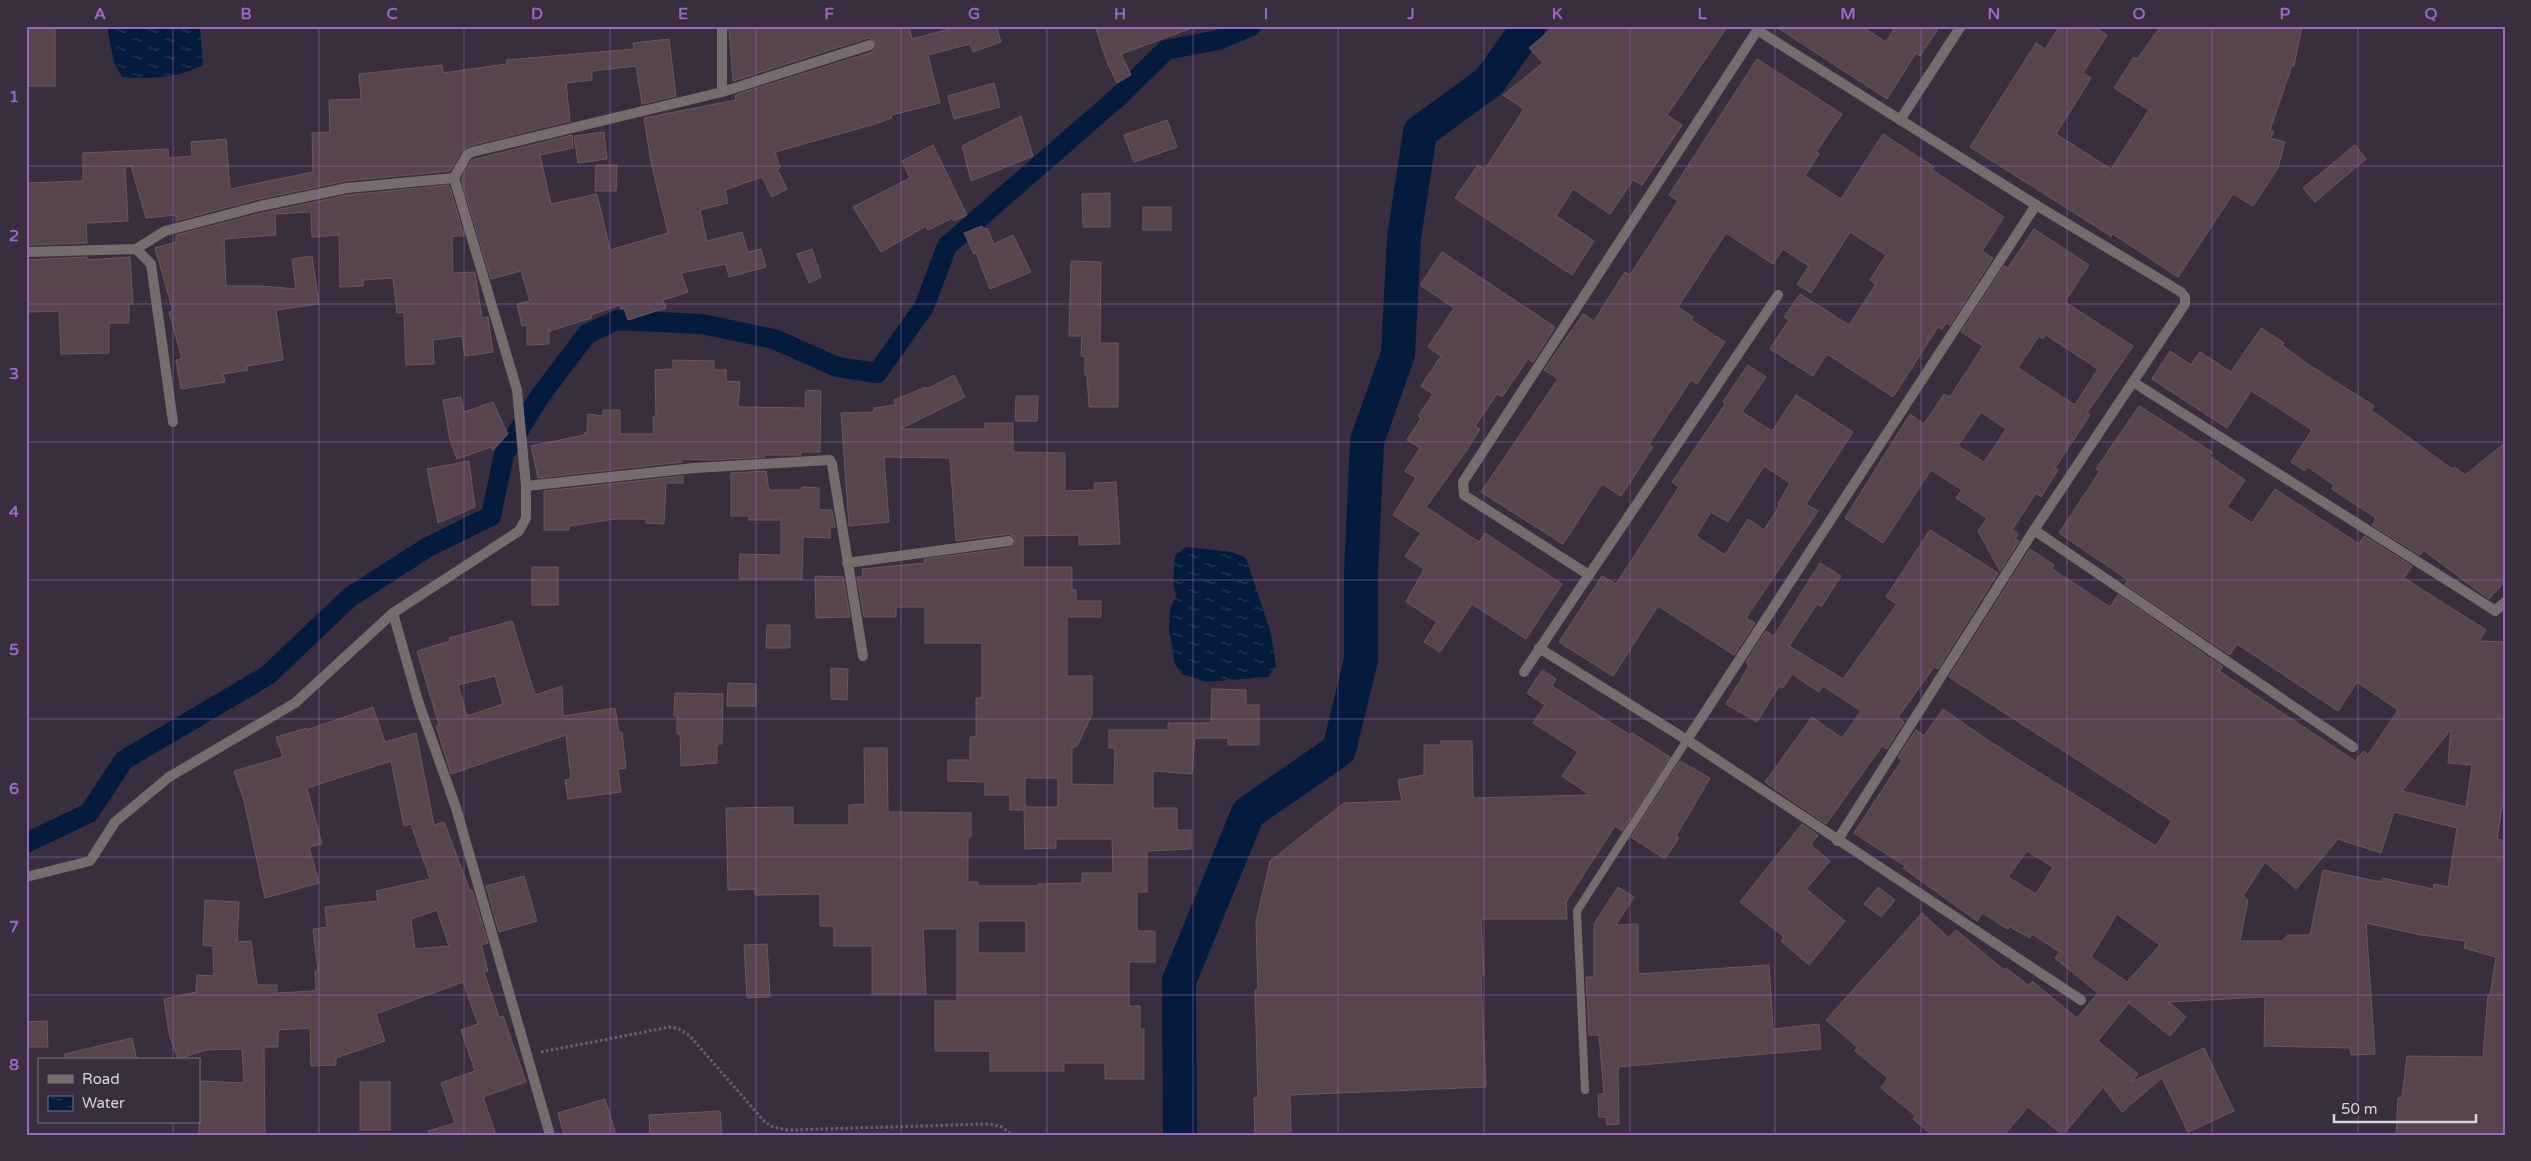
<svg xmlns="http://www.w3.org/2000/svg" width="2531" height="1161" font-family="'Varela Round',sans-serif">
	<defs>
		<pattern id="water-ripples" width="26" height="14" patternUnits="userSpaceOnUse" patternTransform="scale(1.25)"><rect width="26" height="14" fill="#041b3d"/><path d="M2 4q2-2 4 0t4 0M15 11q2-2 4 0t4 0" fill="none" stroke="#283b58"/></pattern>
	</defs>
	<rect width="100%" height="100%" fill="#392e3d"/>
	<g fill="url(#water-ripples)">
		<path d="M107 26H200L203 65C175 79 152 79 122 77L114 63Z"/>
		<polygon points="1186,547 1232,552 1246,558 1271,634 1276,666 1268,677 1205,682 1182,674 1175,664 1169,629 1170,609 1176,596 1173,580 1175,555"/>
	</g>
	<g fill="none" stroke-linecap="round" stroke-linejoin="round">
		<polyline stroke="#041b3d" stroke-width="20" points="26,843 89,813 124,760 268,675 350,597 428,547 491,516 504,454 540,396 587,334 617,320 702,324 774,339 837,367 877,373 924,307 947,246 1118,97 1166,50 1218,40 1251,26"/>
		<polyline stroke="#041b3d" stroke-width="34" points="1180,1135 1179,981 1248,813 1339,750 1361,660 1361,573 1367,441 1398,354 1404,238 1420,132 1489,82 1529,26"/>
	</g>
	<g fill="#57444c" stroke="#6b5760" fill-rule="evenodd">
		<rect x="26" y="26" width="29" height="60"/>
		<polygon points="729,26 909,26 912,39 961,26 996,26 1001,42 973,52 970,44 928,55 940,103 891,115 892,118 875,124 775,152 780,168 777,169 787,189 772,197 762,177 725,190 728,203 700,210 707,241 742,232 748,252 761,249 766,267 729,277 726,264 681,273 688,292 663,300 666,308 628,320 624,308 621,309 620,305 591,315 592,318 549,331 549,344 527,345 527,325 522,326 517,304 530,301 521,271 491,279 461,179 472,160 572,135 573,148 540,155 551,204 597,194 610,250 668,233 651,162 644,118 736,100 735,95 872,52 877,46 874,40 868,38 733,81"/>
		<polygon points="1095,26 1192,26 1192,28 1121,54 1131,75 1117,83 1107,62"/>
		<polygon points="1555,26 1728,26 1667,115 1682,125 1642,185 1633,180 1610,214 1573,189 1556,216 1594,241 1572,275 1455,198 1478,165 1485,169 1524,109 1503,95 1543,63 1529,48"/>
		<polygon points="1775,26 1861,26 1886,42 1896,26 1940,26 1920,56 1916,53 1887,99"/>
		<polygon points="2060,26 2093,26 2107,35 2083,73 2091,78 2056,134 2111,169 2149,110 2114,88 2134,57 2137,59 2161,26 2302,26 2294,66 2292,66 2270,130 2274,132 2270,138 2285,142 2278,168 2253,206 2233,194 2178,277 2113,234 2111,236 1970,147 2036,43 2045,49"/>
		<polygon points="669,39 676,96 642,104 636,66 592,71 592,80 566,83 570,121 469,146 461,152 450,171 346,181 259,199 176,221 176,215 146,218 131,166 125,167 128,221 86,223 87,243 28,245 26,183 83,181 83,153 168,149 169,158 192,156 191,142 226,139 230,189 313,172 312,133 330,132 329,100 361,99 359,74 442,65 443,73 507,64 506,60 634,49 633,43"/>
		<polygon points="1757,59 1842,114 1816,152 1819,154 1805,176 1841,199 1883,134 1934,167 1932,170 2004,217 1982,251 1993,258 1950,325 1946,323 1942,329 1938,327 1893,397 1827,354 1813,376 1770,349 1789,320 1784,317 1800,294 1849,325 1876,284 1870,280 1886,255 1850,232 1811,293 1797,284 1809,266 1783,249 1773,264 1726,233 1678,307 1693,317 1691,320 1725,342 1697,384 1691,380 1649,444 1653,447 1621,496 1602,484 1563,544 1481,492 1558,379 1544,370 1583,314 1594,321 1625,272 1630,275 1678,201 1669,195"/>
		<polygon points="994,83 1000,107 954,119 948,96"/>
		<polygon points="1021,116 1033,156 971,181 962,146"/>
		<polygon points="1167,120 1177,147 1134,162 1124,135"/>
		<polygon points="604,132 607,159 578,163 574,136"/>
		<polygon points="933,145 967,215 954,221 952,218 928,230 926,226 881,252 853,207 910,178 902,161"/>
		<polygon points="2355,145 2366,159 2315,202 2303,188"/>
		<polygon points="596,165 617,165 616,191 595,191"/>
		<polygon points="449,185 464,236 452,236 453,273 475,272 482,318 488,317 493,352 465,356 462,336 433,340 434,364 406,365 404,312 397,313 393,278 363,280 363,286 340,287 339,235 312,237 311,212 275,214 276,235 224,239 226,286 261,286 296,289 292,259 312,256 319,304 276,310 283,360 247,366 248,370 223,374 225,382 181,389 176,360 182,359 169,312 173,311 155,248 176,242 176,235 262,213 348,195"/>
		<polygon points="1110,193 1110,227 1083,227 1082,194"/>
		<rect x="1143" y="207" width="28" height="23"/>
		<polygon points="982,226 984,229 987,228 994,244 1013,235 1031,272 990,289 976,253 974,254 964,233"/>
		<path d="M2034 229 2089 265 2065 302 2133 346 2087 413 2090 415 2055 468 2058 470 2041 497 2036 493 2012 530 2018 534 2015 539 2019 541 2000 571 1978 531 1987 518 1956 498 1962 490 1931 470 1883 543 1845 518 1910 414 1924 424 1944 394 1950 397 1983 346 1961 332 2004 266 2008 268ZM2046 335 2098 369 2075 405 2018 368 2039 336 2043 339ZM1981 412 2006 429 1984 462 1958 446Z"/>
		<polygon points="812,249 821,277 809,283 797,254"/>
		<polygon points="1442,252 1555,327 1533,362 1528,359 1502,397 1497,394 1475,426 1480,429 1467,450 1426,507 1479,542 1485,533 1562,584 1526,639 1472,604 1440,652 1424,642 1437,622 1406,602 1424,569 1405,556 1421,533 1393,515 1416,478 1405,471 1420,448 1407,440 1421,418 1418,416 1433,394 1421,386 1441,356 1428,347 1454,308 1420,285"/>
		<polygon points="87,257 87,260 130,257 133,304 129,304 129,323 109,323 109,353 61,354 59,311 29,312 26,260"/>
		<polygon points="1071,261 1101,262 1100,343 1118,343 1118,407 1089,407 1087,375 1085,375 1085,357 1081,356 1082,336 1069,336"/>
		<polygon points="2261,328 2284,343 2282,345 2303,361 2374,406 2371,410 2452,469 2454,467 2465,475 2505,443 2505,581 2489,599 2423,550 2420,555 2372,525 2376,518 2332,489 2334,485 2308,467 2305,471 2291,462 2312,430 2274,405 2251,391 2227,428 2152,379 2170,351 2191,365 2200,352 2231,372"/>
		<polygon points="673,360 714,361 714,370 726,370 726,381 740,382 738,407 805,408 806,390 821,391 820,452 801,452 801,455 765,455 765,457 712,460 682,459 682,462 538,478 531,446 584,435 584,433 587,432 588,414 603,416 603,410 620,410 620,434 654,434 653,417 656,416 655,370 673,369"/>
		<path d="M1748 365 1766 377 1742 412 1772 431 1796 395 1853 432 1806 504 1818 511 1746 618 1755 623 1734 655 1658 606 1613 676 1559 642 1602 576 1616 584 1679 487 1672 482 1726 403 1723 402ZM1764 466 1790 483 1778 504 1780 505 1764 530 1748 519 1725 555 1696 536 1711 512 1728 522Z"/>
		<path d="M954 375 965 397 900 429H985V423H1013V452L1065 453V491L1095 490 1094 483 1116 482 1120 544 1079 545V535L1023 536V567H1072V590H1076V601H1101V617H1067V676H1092V715L1077 746 1072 748V784L1114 785 1115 748H1109V730H1168V723H1211L1212 689 1246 690V705H1259V745H1228V738H1195L1192 774 1153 771V808H1177V830H1191V849L1147 851V892H1137V931H1155V962H1129V1006H1140V1029H1144V1079H1105V1063H1064V1071H990V1051H935V1001H957V929H923L926 994H872V946H834V926H820V894L755 895V889L728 890 726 808 793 807V825H849V805L865 804 864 748H887L888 812 971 813V837H968V882H978V886H1038V884L1082 883V873H1113L1112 839H1056V848L1025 849 1024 810H1010V795H985V782L948 781V760H970V737H976V698H982V643H925V607H896V617H864L857 577H863L862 569 925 563 924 559 1010 548 1015 543V537L1009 534 956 541 950 458 884 457 889 522 849 526 841 413 874 412V408L896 405 894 400 926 387 927 389ZM1025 778H1058V807H1025ZM978 921H1026V953H978Z"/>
		<polygon points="1016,396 1038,396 1037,421 1015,421"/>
		<polygon points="461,397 464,412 493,402 508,434 493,450 491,447 457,459 450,440 443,400"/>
		<path d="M2139 406 2212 452 2209 456 2245 480 2227 507 2252 523 2275 489 2359 544 2364 536 2412 566 2404 578 2486 630 2479 641 2505 642V787L2497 839 2505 841V1135H2396L2398 1098H2402L2407 1056 2483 1057 2488 995H2490L2496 957 2464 948 2466 941 2421 935 2366 923 2375 1054 2351 1055 2350 1048 2264 1046 2265 997 2169 1002 2186 1017 2170 1036 2129 1003 2098 1041 2138 1074 2131 1082 2204 1048 2234 1111 2188 1132 2162 1078 2122 1112 2103 1087 2063 1135 2028 1107 2004 1135H1932L1913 1119 1916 1116 1881 1088 1888 1078 1855 1051 1857 1047 1826 1020 1922 913 1949 938 1956 930 2004 970 2006 968 2028 985 2033 982 2077 1018 2098 993 2055 958 2060 952 2032 934 2030 938 2010 927 2008 929 1982 913 1977 921 1903 868 1905 866 1854 833 1902 760 1898 757 1916 730 1924 736 1943 709 1989 741 2156 846 2172 821 1949 677 2030 549 2054 565 2052 569 2110 607 2118 595 2223 667 2219 671 2355 761 2364 751 2368 755 2398 710 2357 682 2338 711 2237 644 2230 655 2125 584 2128 580 2059 533 2100 471 2096 469ZM2451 729 2448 763 2472 765 2466 807 2402 791ZM2394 812 2457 828 2448 887 2434 884 2433 889 2382 878 2381 882 2323 870 2310 935H2288L2282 941H2240L2248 900 2243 896 2265 862 2296 889 2338 839 2381 853ZM2027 851 2053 867 2036 894 2008 877ZM2117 914 2160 945 2127 982 2091 957Z"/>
		<polygon points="469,461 475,507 438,523 427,469"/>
		<polygon points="766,471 769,490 802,490 802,487 819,488 819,510 832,510 835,527 830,527 830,538 803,537 802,579 739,579 740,554 781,555 781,520 749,520 749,516 731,516 731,473"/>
		<polygon points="683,476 683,483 666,483 664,524 646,523 646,519 615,519 569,526 569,530 544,530 544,491"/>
		<polygon points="1930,530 1998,573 1938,669 1934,667 1898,717 1904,722 1887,749 1882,746 1826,824 1765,782 1812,717 1842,738 1861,711 1823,686 1819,692 1792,674 1783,688 1779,686 1757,722 1726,704 1749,666 1746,662 1766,631 1774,636 1820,563 1841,576 1821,607 1817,604 1789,646 1843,679 1897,604 1886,597"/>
		<rect x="532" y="567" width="26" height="38"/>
		<polygon points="815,576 843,577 850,617 816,618"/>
		<path d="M512 621 535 695 562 686 563 716 615 708 619 733 622 732 626 768 618 769 621 792 568 799 565 780 571 779 566 735 451 774 436 726 439 725 417 651 450 641 449 638ZM495 676 503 704 467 716 458 685Z"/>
		<polygon points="767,625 790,625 790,648 766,648"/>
		<polygon points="831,668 848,669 847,700 831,699"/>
		<polygon points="1542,670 1556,679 1552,686 1630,735 1632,733 1670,757 1622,831 1615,826 1566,902 1567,919 1481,919 1484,976 1481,976 1486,1087 1290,1095 1291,1135 1255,1135 1254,1098 1258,1098 1255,990 1258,990 1256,922 1270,861 1344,803 1402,801 1398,780 1424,775 1424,745 1441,745 1441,741 1472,741 1473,798 1590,795 1562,776 1578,752 1533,723 1545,705 1527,693"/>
		<polygon points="728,683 756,684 756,706 727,706"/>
		<polygon points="675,693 723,694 722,744 717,744 717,763 681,766 680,734 677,734 677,716 674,716"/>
		<path d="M373 707 385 742 416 733 434 825 444 822 470 891 472 890 488 943 481 945 488 971 484 972 499 1017 503 1016 526 1082 483 1097 496 1135H429L428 1131 455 1123 441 1083 475 1071 461 1030 478 1024 463 982 376 1014 385 1041 336 1058V1065L311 1066 310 1028 278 1030V1047H264L265 1135H199V1081L244 1083 242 1049 206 1050 178 1059 169 1034 164 999 196 992 197 975 214 976 213 946 203 945 205 900 239 902 237 942 251 941 257 985H277V993L313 991 316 990 315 971H318L313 929 327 927 325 907 378 901 376 891 430 879 411 824 404 826 391 761 307 788 322 844 309 847 319 883 265 898 244 801 234 771 283 757 276 737 307 728V730ZM437 910 449 946 415 949 411 919Z"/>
		<polygon points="1680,761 1710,778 1676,836 1679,838 1665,859 1631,837"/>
		<polygon points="1802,824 1818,835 1811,845 1830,861 1806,889 1845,921 1809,965 1781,941 1784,937 1740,902"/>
		<polygon points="524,876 537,921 499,932 486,886"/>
		<polygon points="1618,887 1634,897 1616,925 1638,924 1638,974 1769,965 1773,1029 1819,1024 1821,1049 1618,1067 1619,1124 1607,1125 1606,1117 1599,1117 1598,1094 1604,1094 1599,1035 1589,1035 1586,977 1594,977 1594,924"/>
		<polygon points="1878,887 1895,900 1881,917 1864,904"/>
		<polygon points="767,944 770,997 747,998 744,945"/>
		<polygon points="47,1021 48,1047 26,1047 26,1022"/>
		<polygon points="132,1038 137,1060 65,1060 65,1054"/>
		<rect x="360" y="1082" width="30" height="48"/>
		<polygon points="605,1099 616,1135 564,1135 558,1113"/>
		<polygon points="720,1111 722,1135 650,1135 649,1115"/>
	</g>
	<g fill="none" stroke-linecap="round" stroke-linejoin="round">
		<polyline stroke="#69606d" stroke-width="3" stroke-dasharray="2.5 2.5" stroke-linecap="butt" points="541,1052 670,1027 679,1029 690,1036 764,1121 773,1127 788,1130 990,1124 1002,1127 1012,1135"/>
		<polyline stroke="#766c6d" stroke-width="8" points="1585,1090 1577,911 1687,740"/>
		<g stroke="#766c6d" stroke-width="10">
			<polyline points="1760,26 1463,482 1464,495 1589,575 1778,295"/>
			<polyline points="1757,30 2036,205 2181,292 2185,297 2185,304 2034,530 1837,841"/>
			<polyline points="722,92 722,26"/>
			<polyline points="1900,120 1961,26"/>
			<polyline points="136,249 151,264 173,422"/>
			<polyline points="26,252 136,249 165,231 260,206 347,188 454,178"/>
			<polyline points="2133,382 2491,608 2495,611 2505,602"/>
			<polyline points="526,486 694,468 830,460 832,464 863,656"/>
			<polyline points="2034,530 2353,747"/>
			<polyline points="847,563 1009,541"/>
			<polyline points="393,613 519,531 526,518 526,486 517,390 454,178 467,155 472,152 722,92 870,45"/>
			<polyline points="1539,648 1687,740 2081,1000"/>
			<polyline points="1524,672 1589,575"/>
			<polyline points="1687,740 2036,205"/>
			<polyline points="26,877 90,861 115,822 169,777 295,703 393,613 418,701 456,808 550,1135"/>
		</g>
	</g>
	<path fill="none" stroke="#9c66c9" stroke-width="1" stroke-opacity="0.55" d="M173 26V1060M319 26V1135M464 26V1135M610 26V1135M756 26V1135M901 26V1135M1047 26V1135M1193 26V1135M1338 26V1135M1484 26V1135M1630 26V1135M1775 26V1135M1921 26V1135M2067 26V1135M2212 26V1135M2358 26V1135M26 166H2505M26 304H2505M26 442H2505M26 580H2505M26 719H2505M26 857H2505M26 995H2505M173 1122V1135"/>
	<rect width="2531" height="1161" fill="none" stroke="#392e3d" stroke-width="55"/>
	<rect x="38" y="1058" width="162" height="65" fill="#392e3d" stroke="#79707d"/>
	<rect x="48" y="1075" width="25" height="8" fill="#766c6d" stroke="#79707d"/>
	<text x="82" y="1084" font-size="15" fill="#d9d3dc">Road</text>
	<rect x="48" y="1096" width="25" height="15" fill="url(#water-ripples)" stroke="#79707d"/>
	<text x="82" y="1108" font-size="15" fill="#d9d3dc">Water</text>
	<path d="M2334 1114v8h142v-8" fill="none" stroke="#d9d3dc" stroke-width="2.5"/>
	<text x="2341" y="1114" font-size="15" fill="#d9d3dc" stroke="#392e3d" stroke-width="4" paint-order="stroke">50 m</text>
	<rect x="28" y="28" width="2476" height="1106" fill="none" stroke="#9c66c9" stroke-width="2"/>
	<g font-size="16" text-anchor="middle" font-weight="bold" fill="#9c66c9">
		<text x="100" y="19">A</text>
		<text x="246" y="19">B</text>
		<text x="392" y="19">C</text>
		<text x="537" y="19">D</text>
		<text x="683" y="19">E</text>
		<text x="829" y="19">F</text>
		<text x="974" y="19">G</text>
		<text x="1120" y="19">H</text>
		<text x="1266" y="19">I</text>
		<text x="1411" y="19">J</text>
		<text x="1557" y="19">K</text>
		<text x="1702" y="19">L</text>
		<text x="1848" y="19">M</text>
		<text x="1994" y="19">N</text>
		<text x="2139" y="19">O</text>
		<text x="2285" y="19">P</text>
		<text x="2431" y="19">Q</text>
		<text x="14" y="102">1</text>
		<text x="14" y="241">2</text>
		<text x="14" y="379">3</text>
		<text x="14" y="517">4</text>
		<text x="14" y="655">5</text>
		<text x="14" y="794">6</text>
		<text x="14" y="932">7</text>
		<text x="14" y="1070">8</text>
	</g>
</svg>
